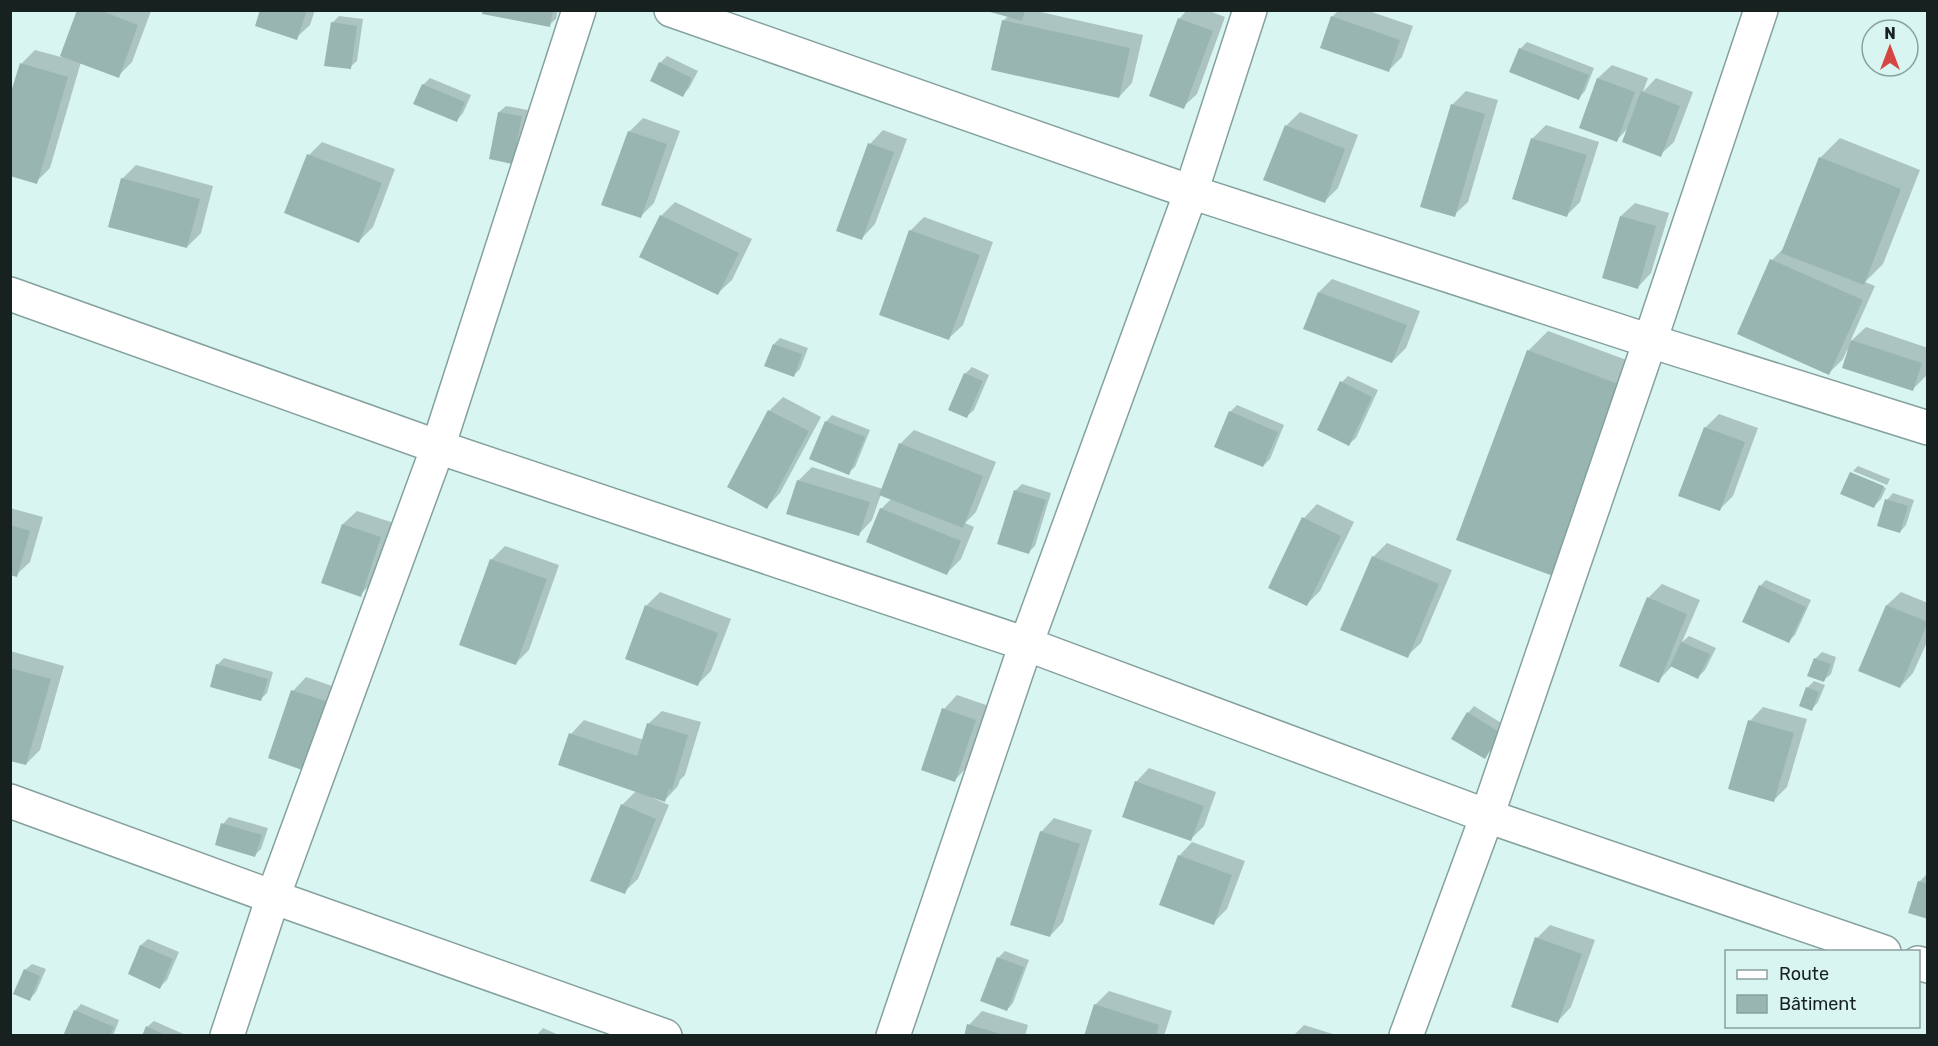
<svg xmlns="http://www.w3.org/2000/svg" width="1938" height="1046" font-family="Rubik,sans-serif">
	<rect width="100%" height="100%" fill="#d8f5f2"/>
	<g fill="#0003">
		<polygon points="79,10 151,11 132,62 118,76 81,62 50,168 36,182 22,63 35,50 61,57"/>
		<polygon points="261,10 315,10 310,25 296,38"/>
		<polygon points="484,10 558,10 556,19 549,25"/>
		<polygon points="986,10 1032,10 1143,35 1132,83 1119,97 1003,21 1008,16"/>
		<polygon points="1187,10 1207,10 1225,17 1197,94 1183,107 1179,19"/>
		<polygon points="1339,10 1366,10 1413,26 1402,57 1389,70 1332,17"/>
		<polygon points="339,16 363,19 357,61 350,67 332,23"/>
		<polygon points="1527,42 1594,68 1585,91 1579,98 1520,49"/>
		<polygon points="667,56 698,71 689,88 683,95 660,63"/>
		<polygon points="1612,65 1648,78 1643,92 1656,78 1693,92 1674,142 1660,155 1629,127 1617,140 1581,127 1598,78"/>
		<polygon points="430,78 471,95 463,113 457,120 423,85"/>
		<polygon points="1466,91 1498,100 1468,202 1454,215 1452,105"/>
		<polygon points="506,106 528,110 519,155 513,162 499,112"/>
		<polygon points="1300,112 1358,135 1338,188 1324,202 1286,126"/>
		<polygon points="643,118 680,131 654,203 640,217 629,132"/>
		<polygon points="1546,125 1599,142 1580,202 1567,215 1532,139"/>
		<polygon points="883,130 907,139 875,224 862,238 870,144"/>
		<polygon points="1840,138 1920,170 1883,264 1865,282 1875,286 1850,342 1866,327 1928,348 1928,370 1926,376 1912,390 1847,350 1843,359 1829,373 1772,260 1785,247 1820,158"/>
		<polygon points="322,142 395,169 373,227 359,241 309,155"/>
		<polygon points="136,165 213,186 201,233 187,247 122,179"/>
		<polygon points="675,202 752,239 732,280 718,293 661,216"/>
		<polygon points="1635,203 1669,213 1651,273 1638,287 1604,277 1621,216"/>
		<polygon points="924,217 993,242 963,325 949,338 910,231"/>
		<polygon points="1332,279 1420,311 1406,348 1392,362 1319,292"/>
		<polygon points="1548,331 1643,366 1458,539 1528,351"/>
		<polygon points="780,338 808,348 800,369 794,375 774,344"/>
		<polygon points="972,367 989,375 974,410 967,416 965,374"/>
		<polygon points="1348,376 1378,390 1356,438 1349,444 1342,382"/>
		<polygon points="783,397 821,417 780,493 767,507 769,411"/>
		<polygon points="1237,405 1284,425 1270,459 1263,466 1230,412"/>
		<polygon points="1719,414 1758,428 1733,496 1719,510 1705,428"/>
		<polygon points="832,415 870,430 855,467 848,473 826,422"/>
		<polygon points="914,430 996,462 976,512 965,523 974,527 961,559 947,573 881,509 891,499 881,494 872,520 859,534 798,481 812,467 883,489 900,444"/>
		<polygon points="1858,466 1890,479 1887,485 1853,471"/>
		<polygon points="1852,472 1852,474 1886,488 1881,499 1874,506 1842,493"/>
		<polygon points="1022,484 1051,493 1035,546 1029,552 1015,491"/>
		<polygon points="1893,493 1914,500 1906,525 1900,532 1887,500"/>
		<polygon points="1317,504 1354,522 1320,591 1307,604 1304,518"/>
		<polygon points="10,508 43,517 30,562 16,575 10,574"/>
		<polygon points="357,511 394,523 374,581 360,595 323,582 343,524"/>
		<polygon points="1387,543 1452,570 1421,643 1407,656 1342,629 1374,556"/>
		<polygon points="505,546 559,565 529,650 516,663 491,560"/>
		<polygon points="1766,580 1811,600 1795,635 1789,641 1760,586"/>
		<polygon points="1662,584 1700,600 1682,642 1689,636 1716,648 1705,670 1698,677 1673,665 1658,681 1648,598"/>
		<polygon points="660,592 731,619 711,671 697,685 646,606"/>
		<polygon points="1901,592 1928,603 1928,640 1913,673 1900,687 1860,670 1887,605"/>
		<polygon points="10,651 64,666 40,750 26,764 10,759"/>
		<polygon points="1822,652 1836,657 1831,674 1824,680 1815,659"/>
		<polygon points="224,658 273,672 267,693 260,700 211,686 218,664"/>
		<polygon points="306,677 344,690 321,756 293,691"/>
		<polygon points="1814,681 1825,685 1818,702 1812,709 1807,688"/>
		<polygon points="957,695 989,706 968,766 955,780 923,769 944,709"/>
		<polygon points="1474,706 1506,726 1491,750 1484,757 1468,713"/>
		<polygon points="1763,707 1807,719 1787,787 1773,801 1750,721"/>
		<polygon points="662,711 701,722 685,775 680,780 678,786 665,800 653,796 653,798 669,805 638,879 624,892 622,805 637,790 571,734 584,720 644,740 648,724"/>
		<polygon points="1149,768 1216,792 1204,826 1190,840 1136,782"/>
		<polygon points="229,817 268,828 261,849 255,855 223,824"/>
		<polygon points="1054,818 1092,830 1063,922 1050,936 1041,832"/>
		<polygon points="1192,842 1245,861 1227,909 1213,923 1179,856"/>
		<polygon points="1926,875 1928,876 1928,917 1919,882"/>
		<polygon points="1550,925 1595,940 1571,1007 1558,1021 1537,938"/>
		<polygon points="148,939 179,952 167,980 160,987 130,973 141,945"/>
		<polygon points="1005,951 1029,960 1013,1003 1007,1010 982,1001 999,957"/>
		<polygon points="32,964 46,969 36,992 30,999 25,970"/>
		<polygon points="1109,991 1172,1011 1164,1036 1085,1036 1096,1004"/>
		<polygon points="81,1004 119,1020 113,1036 64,1036 75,1011"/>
		<polygon points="982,1011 1028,1025 1025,1036 966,1036 969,1025"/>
		<polygon points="154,1021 188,1036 143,1036 147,1027"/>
		<polygon points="1304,1025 1339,1036 1293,1036"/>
		<polygon points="543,1028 561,1036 536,1036"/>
	</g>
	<g fill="#99b5b2">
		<polygon points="77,10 99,10 138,25 119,78 60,56"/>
		<polygon points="260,10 307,10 297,40 255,26"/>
		<polygon points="483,10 553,10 550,27 482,14"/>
		<polygon points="983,10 1025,10 1022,21"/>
		<polygon points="1331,16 1400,40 1389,72 1320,48"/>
		<polygon points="1178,18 1213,31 1184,109 1149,96"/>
		<polygon points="1002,20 1130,48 1119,98 991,70"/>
		<polygon points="331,22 357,26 351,69 324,66"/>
		<polygon points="1519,48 1589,75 1579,100 1509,72"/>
		<polygon points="659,62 692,78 683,97 650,81"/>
		<polygon points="20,63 68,77 37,184 10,176 10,95"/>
		<polygon points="1597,78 1635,92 1617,142 1579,128"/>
		<polygon points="422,84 465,102 457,122 413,104"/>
		<polygon points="1641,91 1680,106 1661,157 1622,142"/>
		<polygon points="1451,104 1485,114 1455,217 1420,207"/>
		<polygon points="498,112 522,116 513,164 489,159"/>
		<polygon points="1285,125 1345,149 1325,203 1263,180"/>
		<polygon points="628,131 667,144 641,218 601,205"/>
		<polygon points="1531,138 1587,155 1567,217 1512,199"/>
		<polygon points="868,143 894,152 862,240 836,231"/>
		<polygon points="307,154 382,183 359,243 284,213"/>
		<polygon points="1819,157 1901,189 1864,285 1781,253"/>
		<polygon points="121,178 200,199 187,248 108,227"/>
		<polygon points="660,215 739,253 718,295 639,257"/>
		<polygon points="1620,216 1656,226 1638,289 1602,278"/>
		<polygon points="909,230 980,255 949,340 879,315"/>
		<polygon points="1770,259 1863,300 1829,375 1737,334"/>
		<polygon points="1318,292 1407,325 1392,363 1303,329"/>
		<polygon points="1851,340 1922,363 1913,391 1842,368"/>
		<polygon points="773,344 802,354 794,377 764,366"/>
		<polygon points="1527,350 1624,386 1553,576 1456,540"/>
		<polygon points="964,373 983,381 967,418 948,410"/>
		<polygon points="1340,381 1372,397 1349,446 1317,430"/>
		<polygon points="768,410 809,431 767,509 727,487"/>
		<polygon points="1229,411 1278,432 1263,467 1214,447"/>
		<polygon points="825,421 865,437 849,475 809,459"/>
		<polygon points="1704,427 1745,442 1720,511 1678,496"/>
		<polygon points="899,443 983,476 963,528 879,495"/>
		<polygon points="1850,472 1884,486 1874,508 1840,494"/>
		<polygon points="797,480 870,502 859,536 786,514"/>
		<polygon points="1014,490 1046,500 1029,554 997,544"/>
		<polygon points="1885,499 1908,506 1900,533 1877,526"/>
		<polygon points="880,508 961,541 947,575 866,542"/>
		<polygon points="1302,517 1341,536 1307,606 1268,588"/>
		<polygon points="342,524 381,537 361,597 321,583"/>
		<polygon points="10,525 30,531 17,577 10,575"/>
		<polygon points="1372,556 1439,584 1408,658 1340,630"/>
		<polygon points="490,559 547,579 516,665 459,645"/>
		<polygon points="1759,585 1806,607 1789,643 1742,622"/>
		<polygon points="1647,597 1687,614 1659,683 1619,666"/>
		<polygon points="645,605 718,633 698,686 625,659"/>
		<polygon points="1886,605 1928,622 1900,688 1858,671"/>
		<polygon points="1681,642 1710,654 1698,679 1670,666"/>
		<polygon points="1814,658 1831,664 1824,682 1807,676"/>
		<polygon points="216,664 268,679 261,701 210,687"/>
		<polygon points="10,668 51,679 26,765 10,761"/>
		<polygon points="1806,687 1819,692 1812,711 1799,706"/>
		<polygon points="291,690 332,703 308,772 268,758"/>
		<polygon points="942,708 976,720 955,782 921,770"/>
		<polygon points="1467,712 1501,733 1485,759 1451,739"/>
		<polygon points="1748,720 1794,733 1774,802 1728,789"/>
		<polygon points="647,723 688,735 672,790 669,789 665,802 558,765 569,733 637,756"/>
		<polygon points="1135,781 1204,806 1191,841 1122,817"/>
		<polygon points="621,804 656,819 625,894 590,881"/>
		<polygon points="221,823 262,835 255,857 215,845"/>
		<polygon points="1040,831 1080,844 1050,937 1010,925"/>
		<polygon points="1178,855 1232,875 1214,925 1159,905"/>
		<polygon points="1918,881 1928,884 1928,919 1908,913"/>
		<polygon points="1535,937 1582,954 1558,1023 1511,1007"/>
		<polygon points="140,945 173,959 160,989 128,974"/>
		<polygon points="997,957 1024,967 1007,1011 980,1001"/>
		<polygon points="24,969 40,976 30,1001 13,994"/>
		<polygon points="1094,1004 1159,1025 1156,1036 1084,1036"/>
		<polygon points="74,1010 114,1027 110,1036 63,1036"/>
		<polygon points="967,1024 1004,1035 1003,1036 964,1036"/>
		<polygon points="146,1026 167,1036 142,1036"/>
	</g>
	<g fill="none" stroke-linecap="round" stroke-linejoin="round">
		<g stroke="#85a19e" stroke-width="36">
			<g id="minor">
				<polyline points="671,10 1191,192 1650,341 1928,428"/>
				<polyline points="10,294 438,447 1026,644 1487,816 1884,952"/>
				<polyline points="10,801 273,897 665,1036"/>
				<polyline points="1918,963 1928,966"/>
				<polyline points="227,1036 273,897 438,447 579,10"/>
				<polyline points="893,1036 1026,644 1191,192 1250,10"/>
				<polyline points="1406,1036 1487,816 1650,341 1761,10"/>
			</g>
		</g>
		<use href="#minor" stroke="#fff" stroke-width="33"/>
	</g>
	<rect width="1938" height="1046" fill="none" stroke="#162120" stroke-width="24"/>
	<rect x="1725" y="950" width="195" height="78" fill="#d8f5f2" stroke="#8aa09e" stroke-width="1.5"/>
	<rect x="1737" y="970" width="30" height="9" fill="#ffffff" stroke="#8aa09e" stroke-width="1.5"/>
	<text x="1779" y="980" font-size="18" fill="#162120">Route</text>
	<rect x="1737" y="995" width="30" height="18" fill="#99b5b2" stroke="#8aa09e" stroke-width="1.5"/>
	<text x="1779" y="1010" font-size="18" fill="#162120">Bâtiment</text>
	<g transform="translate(1890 48)"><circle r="28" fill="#d8f5f2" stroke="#8aa09e" stroke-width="1.5"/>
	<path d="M0-4.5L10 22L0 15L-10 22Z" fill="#d54642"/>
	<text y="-9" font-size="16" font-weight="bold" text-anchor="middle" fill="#162120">N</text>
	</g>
</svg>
